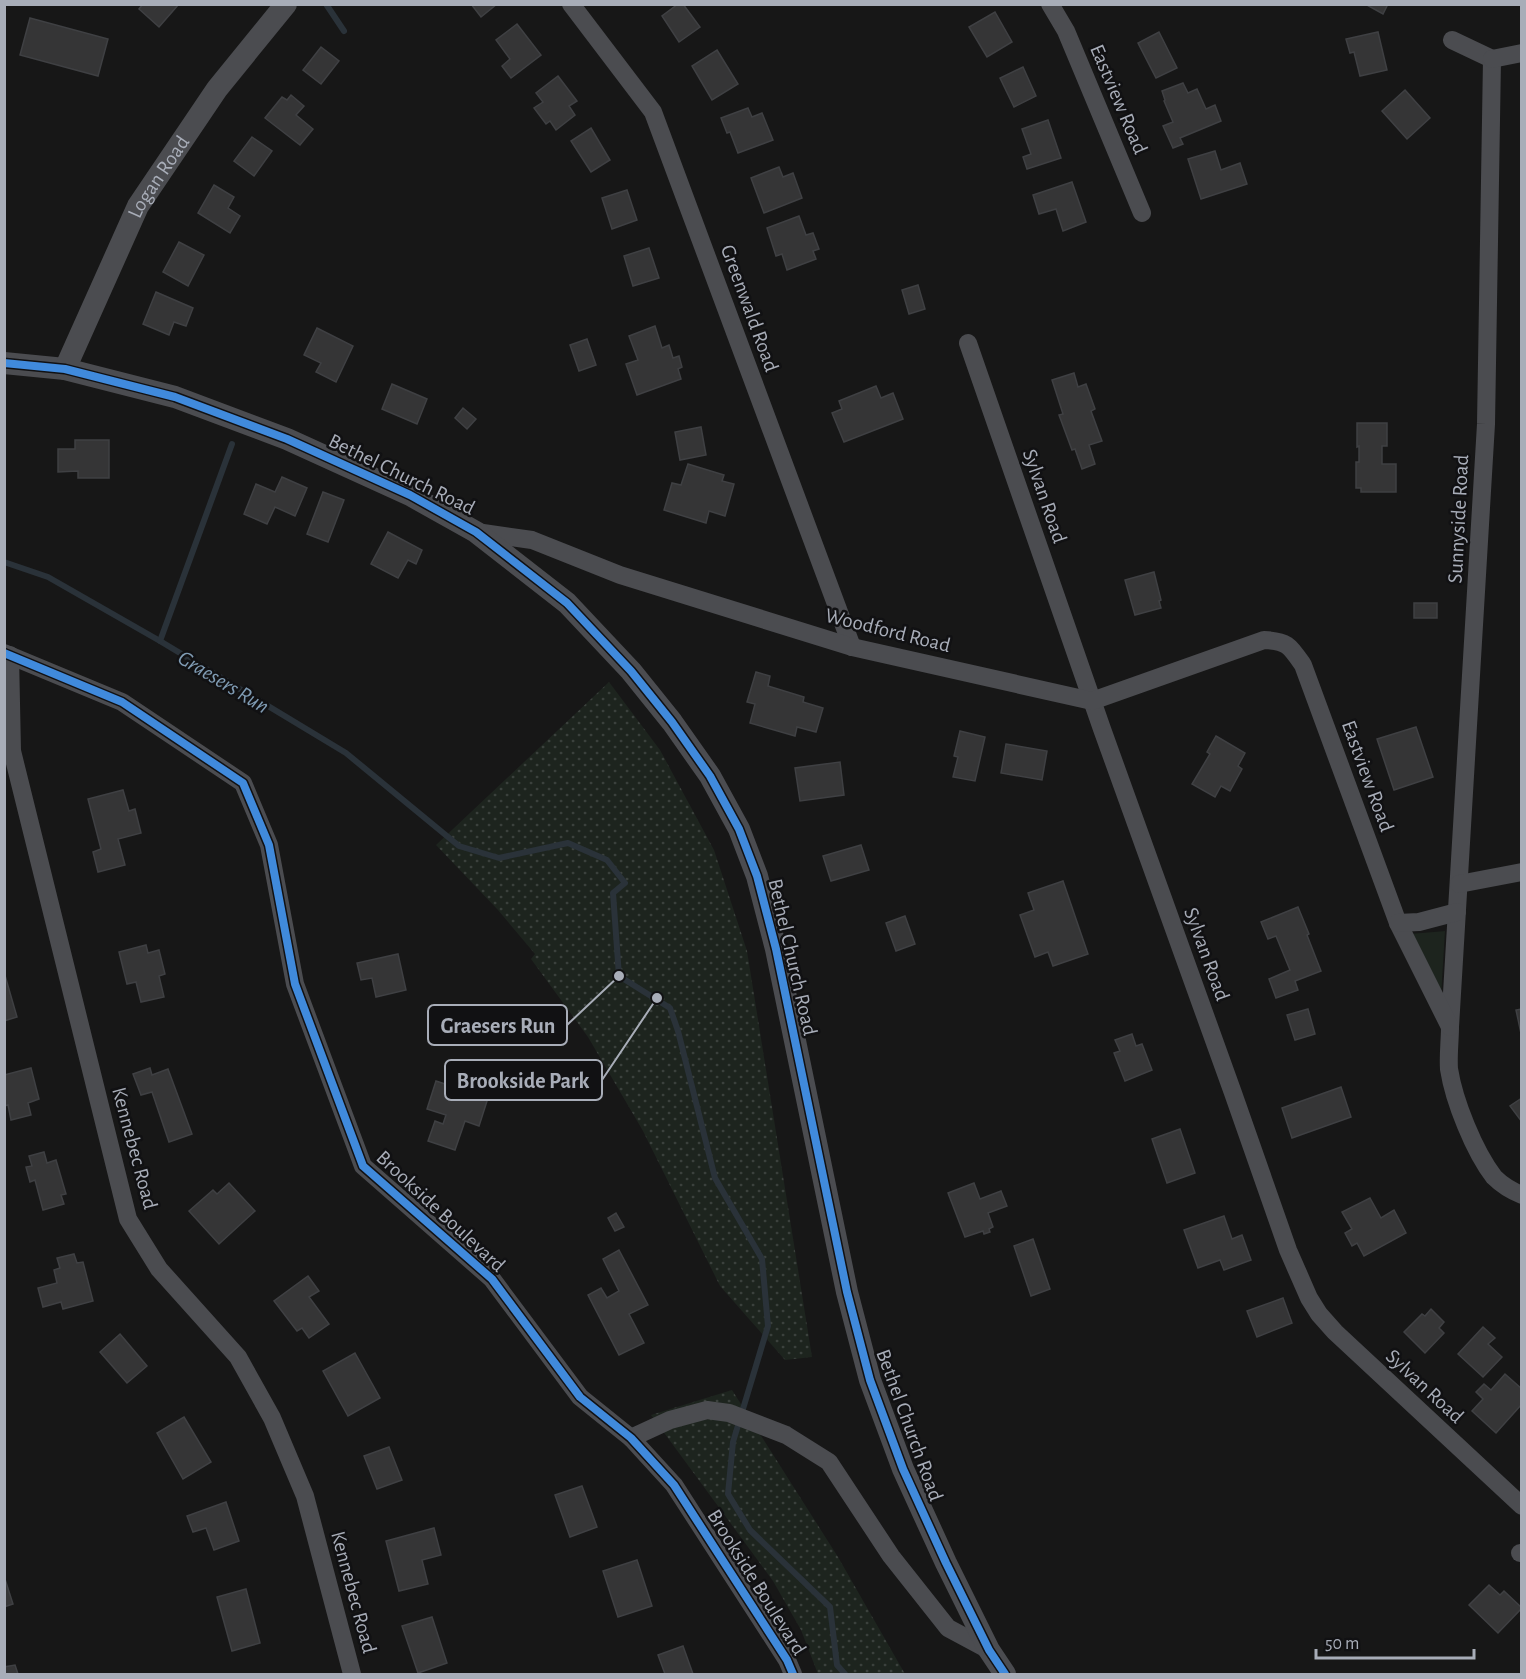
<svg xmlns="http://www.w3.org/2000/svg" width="1526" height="1679" font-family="'Alegreya Sans',sans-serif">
	<defs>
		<pattern id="park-dots" width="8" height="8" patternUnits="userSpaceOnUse" patternTransform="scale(1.5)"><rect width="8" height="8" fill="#1d241e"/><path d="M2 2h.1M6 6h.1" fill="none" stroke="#3b413d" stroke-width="1.8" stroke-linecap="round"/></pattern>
	</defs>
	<rect width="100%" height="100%" fill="#171717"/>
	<polygon fill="#1d241e" points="1445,931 1441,997 1410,934"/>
	<g fill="url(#park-dots)">
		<polygon points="609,682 660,750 714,850 747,951 812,1357 785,1360 720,1286 643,1131 588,1037 531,959 535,954 498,910 436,845"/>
		<polygon points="732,1390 838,1557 905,1674 818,1674 801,1630 773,1581 651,1415"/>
	</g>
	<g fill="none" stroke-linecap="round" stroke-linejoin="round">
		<g stroke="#2a3239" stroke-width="6">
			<polyline points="326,4 344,31"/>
			<polyline points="4,562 48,577 160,641 346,753 459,846 499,858 568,843 607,860 625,883 613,893 619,976 670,1008 678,1031 715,1178 762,1259 768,1326 733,1442 728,1494 750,1530 830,1607 837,1665 845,1674"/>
			<polyline points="160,641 232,444"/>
		</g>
	</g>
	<g fill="#353536" stroke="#3f4043" stroke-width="1.5">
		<polygon points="143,4 179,4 159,27 139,9"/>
		<polygon points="471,4 497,4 481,17"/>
		<polygon points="678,4 683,4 700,27 679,42 662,16"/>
		<polygon points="1365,4 1388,4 1383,14"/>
		<polygon points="995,12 1012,42 987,57 969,27"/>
		<polygon points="30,18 108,39 98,76 20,55"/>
		<polygon points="517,24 541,55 511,78 502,66 510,59 496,40"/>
		<polygon points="1159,32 1177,68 1156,78 1138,43"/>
		<polygon points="1378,32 1387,70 1360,76 1354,52 1350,53 1346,39"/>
		<polygon points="321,47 339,61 321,84 303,70"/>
		<polygon points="717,50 738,84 712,100 692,66"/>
		<polygon points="1023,67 1036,96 1014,107 1000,78"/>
		<polygon points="558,76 577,101 569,106 575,115 556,130 550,121 546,124 534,108 543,102 536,93"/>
		<polygon points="1183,83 1188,93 1197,89 1206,109 1215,105 1221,121 1180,138 1183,144 1173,148 1163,126 1173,122 1164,101 1165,100 1162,91"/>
		<polygon points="1405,90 1430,118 1407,139 1382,111"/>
		<polygon points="291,95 304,106 296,115 313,129 300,145 265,118 282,97 287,100"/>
		<polygon points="748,108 752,117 762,113 773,140 738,153 730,132 727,133 721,118"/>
		<polygon points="1048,120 1061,158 1027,169 1023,157 1031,154 1022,129"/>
		<polygon points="591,128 610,160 591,172 571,141"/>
		<polygon points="252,137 272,151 254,176 234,161"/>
		<polygon points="1215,151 1221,170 1240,163 1247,184 1201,199 1188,159"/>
		<polygon points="779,167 783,177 793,173 802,198 764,213 751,178"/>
		<polygon points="1072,182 1086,222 1063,231 1056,209 1039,214 1033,195"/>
		<polygon points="214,185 234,197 228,208 240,216 230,233 198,213"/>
		<polygon points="627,190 637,220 612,229 602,198"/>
		<polygon points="799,216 806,235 813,233 819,249 813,251 816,259 787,270 782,254 776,256 767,228"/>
		<polygon points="179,242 204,255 188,286 163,272"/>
		<polygon points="649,248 659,278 633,286 624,256"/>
		<polygon points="918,285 925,309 909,314 902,290"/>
		<polygon points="156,292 193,308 186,326 174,322 169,335 143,324"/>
		<polygon points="655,326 662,348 669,345 673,358 679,356 682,367 678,369 681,379 637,395 626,364 638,360 629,336"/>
		<polygon points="317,328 353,346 336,382 316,372 321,363 304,355"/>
		<polygon points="587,339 596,365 579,371 570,345"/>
		<polygon points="1074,373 1078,387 1086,384 1095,409 1091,411 1102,441 1089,445 1095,464 1082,469 1075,449 1072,450 1059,415 1063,414 1052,380"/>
		<polygon points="392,384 427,399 417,424 382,409"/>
		<polygon points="876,386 881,398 893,393 903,419 844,442 832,413 842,409 839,401"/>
		<polygon points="463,408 476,419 467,429 455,418"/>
		<polygon points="1357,423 1387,423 1387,446 1382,446 1382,464 1396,464 1396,492 1361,492 1361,488 1356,488 1356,462 1359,462 1359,446 1357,447"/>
		<polygon points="701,427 706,455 680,460 675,432"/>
		<polygon points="75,440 109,440 109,478 78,478 78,471 58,472 58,449 75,449"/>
		<polygon points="688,464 724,475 722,481 734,484 725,516 709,511 706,523 664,510 672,483 681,485"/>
		<polygon points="282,477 307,488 295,516 275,507 267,524 244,514 256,484 275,492"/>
		<polygon points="323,492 344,500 328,542 307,534"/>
		<polygon points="388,532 422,550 416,564 408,560 398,578 371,564"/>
		<polygon points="1154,572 1161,600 1159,601 1161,608 1135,615 1125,580"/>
		<rect x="1414" y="603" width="23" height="15"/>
		<polygon points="756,672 770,676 768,686 804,697 803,702 823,708 816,732 797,727 795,736 750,723 755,704 747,702"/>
		<polygon points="1416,727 1433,777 1394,790 1377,739"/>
		<polygon points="960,731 985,737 975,781 953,777 958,757 954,756"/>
		<polygon points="1216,736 1245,753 1238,766 1242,769 1230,791 1221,786 1215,797 1192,784 1210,754 1207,752"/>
		<polygon points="1006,744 1047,751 1042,780 1001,773"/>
		<polygon points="840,762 844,795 800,801 795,768"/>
		<polygon points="123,790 129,811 135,809 141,833 118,839 125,865 98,872 93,852 101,849 88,799"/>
		<polygon points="861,845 869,870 831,881 823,856"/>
		<polygon points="1063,881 1088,954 1053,966 1048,952 1035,957 1020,915 1034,910 1028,893"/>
		<polygon points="1298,907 1309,934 1307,935 1321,971 1295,981 1298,990 1276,998 1269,979 1290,970 1276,936 1268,939 1261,922"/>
		<polygon points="905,916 915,944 896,951 886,923"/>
		<polygon points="146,945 148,953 159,950 165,974 159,976 164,997 141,1002 136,982 127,984 119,952"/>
		<polygon points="398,954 406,990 376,997 372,978 361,980 357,963"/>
		<polygon points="4,972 17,1017 4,1021"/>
		<polygon points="1308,1009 1315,1034 1295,1040 1287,1015"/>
		<polygon points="1522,1009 1522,1038 1516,1010"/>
		<polygon points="1132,1034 1136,1046 1142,1044 1152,1070 1125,1081 1114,1053 1120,1051 1115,1040"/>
		<polygon points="31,1068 39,1099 28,1103 31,1115 11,1120 8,1105 4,1106 4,1075"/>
		<polygon points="150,1068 152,1075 168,1069 192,1134 169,1142 152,1092 141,1095 133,1074"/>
		<polygon points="436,1081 488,1098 479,1126 465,1121 455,1150 428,1141 435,1121 443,1124 446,1115 427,1109"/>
		<polygon points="1341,1087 1351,1117 1292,1138 1282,1108"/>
		<polygon points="1522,1098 1522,1122 1510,1106"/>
		<polygon points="1180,1129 1195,1173 1167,1183 1152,1139"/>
		<polygon points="44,1152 47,1163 56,1160 66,1194 61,1195 64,1204 43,1210 35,1180 30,1182 26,1167 32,1166 29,1156"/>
		<polygon points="229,1183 255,1211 219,1244 189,1211 213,1190 217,1194"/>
		<polygon points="974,1183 980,1199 1001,1191 1007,1206 988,1213 993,1227 989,1229 990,1232 984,1234 983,1231 965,1237 948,1193"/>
		<polygon points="1370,1198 1381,1218 1394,1210 1406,1233 1364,1256 1357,1243 1352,1246 1345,1233 1352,1229 1342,1212"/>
		<polygon points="616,1213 624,1227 615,1231 608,1218"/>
		<polygon points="1224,1216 1232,1239 1242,1235 1251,1260 1224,1270 1220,1260 1198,1268 1184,1230"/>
		<polygon points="1033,1239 1050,1289 1031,1296 1014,1246"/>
		<polygon points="619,1250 648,1305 629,1314 644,1343 619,1355 588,1295 601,1288 607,1298 619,1291 603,1259"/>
		<polygon points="74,1254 77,1263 83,1262 93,1301 63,1309 61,1302 43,1307 38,1288 57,1283 54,1270 60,1268 57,1258"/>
		<polygon points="308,1276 319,1291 309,1297 329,1324 309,1338 302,1328 297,1331 274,1301"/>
		<polygon points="1283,1298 1292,1323 1257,1337 1247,1311"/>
		<polygon points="1431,1309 1444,1322 1439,1328 1444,1333 1425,1353 1404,1332 1422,1314 1425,1316"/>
		<polygon points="1483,1327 1495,1338 1488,1344 1502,1357 1483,1377 1458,1354"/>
		<polygon points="120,1334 147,1366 127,1383 100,1352"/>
		<polygon points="355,1353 380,1398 348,1416 323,1371"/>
		<polygon points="1505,1374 1522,1389 1522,1404 1496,1433 1472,1411 1483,1399 1476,1392 1484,1384 1491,1390"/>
		<polygon points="184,1417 211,1462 183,1479 157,1433"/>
		<polygon points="389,1447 402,1480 377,1489 364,1456"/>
		<polygon points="582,1486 597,1527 570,1537 555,1495"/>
		<polygon points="226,1502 239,1541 214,1550 206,1528 193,1532 187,1516"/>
		<polygon points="434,1528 441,1555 422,1560 428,1584 399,1591 386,1541"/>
		<polygon points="637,1560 652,1606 618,1617 603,1571"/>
		<polygon points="4,1576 13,1604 4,1607"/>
		<polygon points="1489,1585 1500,1595 1504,1591 1522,1608 1498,1633 1469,1605"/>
		<polygon points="246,1589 260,1643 232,1651 217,1597"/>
		<polygon points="432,1617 447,1663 418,1673 402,1626"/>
		<polygon points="683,1646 693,1674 665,1674 658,1655"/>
		<polygon points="15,1665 18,1674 4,1674 4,1667"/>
	</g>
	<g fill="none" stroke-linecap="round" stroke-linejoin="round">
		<g stroke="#4b4c50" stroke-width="18">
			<polyline points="571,4 653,112 852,647"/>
			<polyline points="1050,4 1066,31 1142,213"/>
			<polyline points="1452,40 1492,59"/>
			<path d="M1492 59 1486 424 1450 1027C1450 1040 1448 1055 1449 1069 1454 1101 1474 1151 1494 1177 1501 1184 1512 1191 1522 1195"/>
			<polyline points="1492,59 1522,53"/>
			<polyline points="968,343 1102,729 1233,1093 1288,1250 1309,1298 1319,1314 1335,1332 1522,1506"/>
			<path d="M476 532 532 540 620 575 852 647 1092 701 1264 640C1288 641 1290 646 1303 665L1398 923 1450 1027"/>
			<polyline points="4,653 122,702 243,783 269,845 295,984 363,1166 492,1279 580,1397 631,1438 674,1485 787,1660 793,1674"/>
			<polyline points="10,655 12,751 128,1219 159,1269 238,1357 272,1418 305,1496 352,1674"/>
			<polyline points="1459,884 1522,872"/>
			<polyline points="1398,923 1419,922 1457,912"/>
			<polyline points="631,1438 670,1420 707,1410 729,1413 786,1435 829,1462 891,1556 948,1628 989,1650"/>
			<polyline points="1520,1553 1522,1553"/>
		</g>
		<g stroke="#4b4c50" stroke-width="22">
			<polyline points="4,363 65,369 175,397 287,439 410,495 476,532 567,603 631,671 672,722 710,776 739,829 757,876 776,949 847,1292 870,1380 903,1469 946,1563 989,1650 1005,1674"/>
			<path id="s1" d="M65 369 138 206 217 89 286 4"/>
		</g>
		<g stroke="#111113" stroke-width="11">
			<g id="cycleway">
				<polyline points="4,363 65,369 175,397 287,439 410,495 476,532 567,603 631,671 672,722 710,776 739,829 757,876 776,949 847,1292 870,1380 903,1469 946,1563 989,1650 1005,1674"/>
				<polyline points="4,653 122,702 243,783 269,845 295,984 363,1166 492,1279 580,1397 631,1438 674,1485 787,1660 793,1674"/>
			</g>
		</g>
		<use href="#cycleway" stroke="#408adc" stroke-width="8"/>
	</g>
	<g text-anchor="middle" stroke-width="5" stroke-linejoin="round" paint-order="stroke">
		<g font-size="21" fill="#a8adb8" stroke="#111113">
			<text transform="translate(1119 99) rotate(67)" y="7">Eastview Road</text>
			<text dy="7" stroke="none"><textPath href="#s1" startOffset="214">Logan Road</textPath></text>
			<text transform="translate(750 308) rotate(70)" y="7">Greenwald Road</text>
			<text transform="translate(402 474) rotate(26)" y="7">Bethel Church Road</text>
			<text transform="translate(1045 496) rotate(71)" y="7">Sylvan Road</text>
			<text transform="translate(1458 519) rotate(-87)" y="7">Sunnyside Road</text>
			<text transform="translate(888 630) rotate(14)" y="7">Woodford Road</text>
			<text transform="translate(1368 776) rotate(70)" y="7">Eastview Road</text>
			<text transform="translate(1207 954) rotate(70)" y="7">Sylvan Road</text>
			<text transform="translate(793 957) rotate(77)" y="7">Bethel Church Road</text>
			<text transform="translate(135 1148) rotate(75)" y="7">Kennebec Road</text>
			<text transform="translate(441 1211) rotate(43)" y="7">Brookside Boulevard</text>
			<text transform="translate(1425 1386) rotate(43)" y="7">Sylvan Road</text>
			<text transform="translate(910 1425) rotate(70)" y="7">Bethel Church Road</text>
			<text transform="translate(757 1582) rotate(58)" y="7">Brookside Boulevard</text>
			<text transform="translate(354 1592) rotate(75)" y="7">Kennebec Road</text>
		</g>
		<g font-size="22" font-style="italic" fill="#7f9bb3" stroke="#111113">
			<text transform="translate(224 681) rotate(31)" y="8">Graesers Run</text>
		</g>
	</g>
	<path fill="none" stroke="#a8adb8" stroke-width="2" d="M619 976L567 1025M657 998L602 1080"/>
	<g fill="#a8adb8" stroke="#111113" stroke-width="2">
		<circle cx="619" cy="976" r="6"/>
		<circle cx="657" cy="998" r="6"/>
	</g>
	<g fill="#111113" stroke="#a8adb8" stroke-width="2">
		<rect x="428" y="1005" width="139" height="40" rx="6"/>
		<rect x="445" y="1060" width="157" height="40" rx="6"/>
	</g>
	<g font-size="22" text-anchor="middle" font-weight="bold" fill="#a8adb8">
		<text x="498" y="1033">Graesers Run</text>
		<text x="523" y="1088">Brookside Park</text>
	</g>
	<rect width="1526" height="1679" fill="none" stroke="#a8adb8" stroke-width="12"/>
	<path d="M1316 1649v9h158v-9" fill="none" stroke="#a8adb8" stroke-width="3"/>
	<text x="1325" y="1649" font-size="18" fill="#a8adb8" stroke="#111113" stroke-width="4.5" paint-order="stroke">50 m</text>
</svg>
